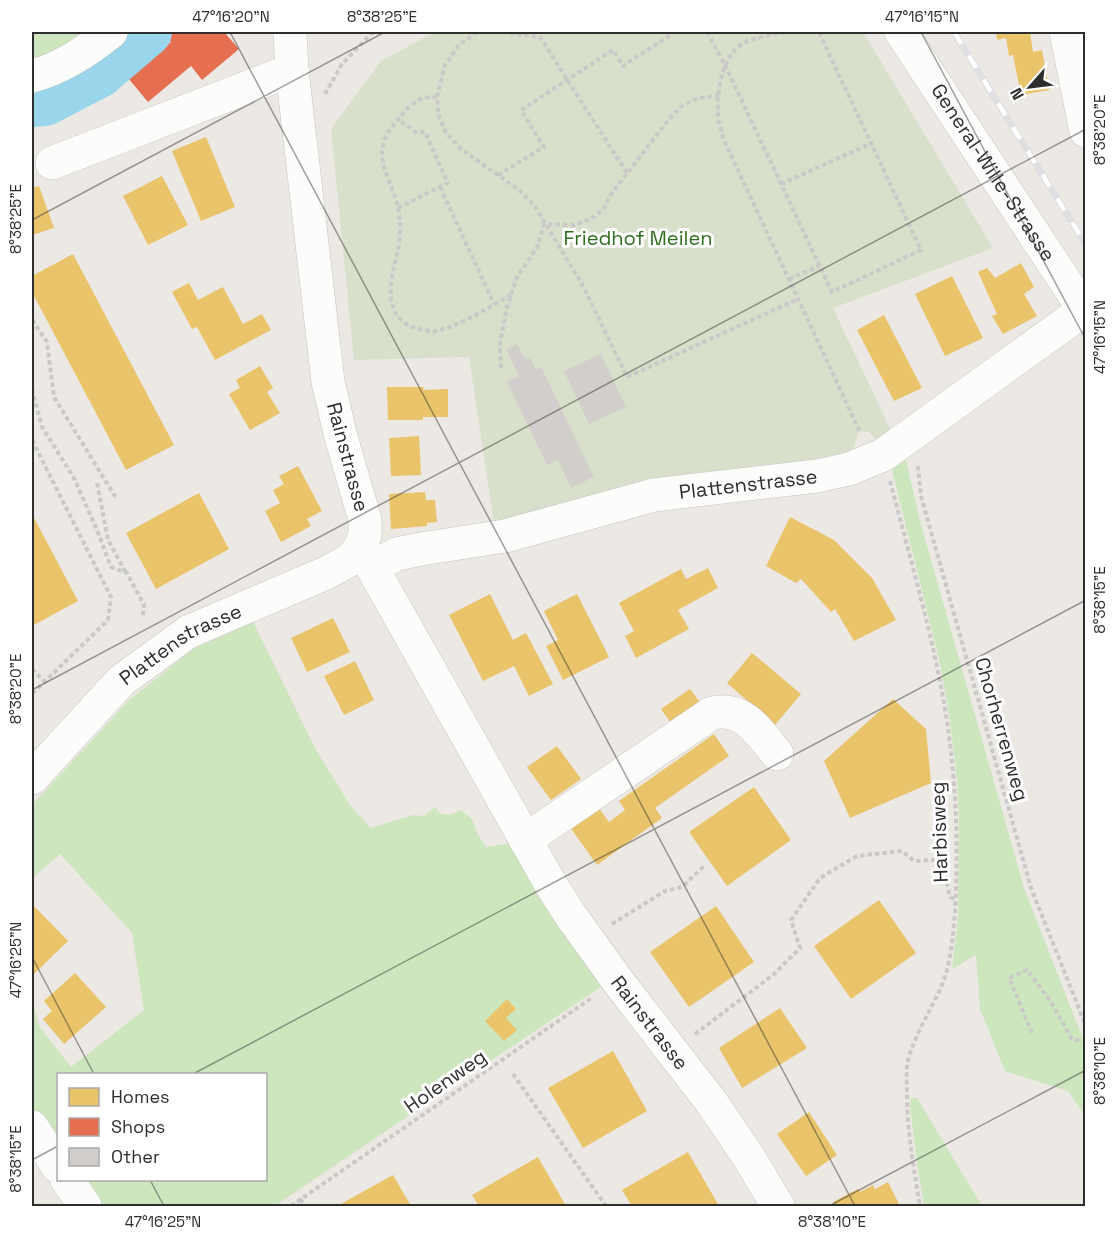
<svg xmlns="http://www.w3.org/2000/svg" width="1117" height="1238" font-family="'Space Grotesk',sans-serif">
	<rect width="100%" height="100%" fill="#ece8e4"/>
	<g fill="#cee6be">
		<polygon points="32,32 90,32 32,65"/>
		<polygon points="905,456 920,521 1024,888 1085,1044 1085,1116 1068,1091 1005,1071 980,1009 976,955 952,969 958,918 959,820 957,780 950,721 940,663 890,462"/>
		<polygon points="253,622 316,750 350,805 371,828 413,815 424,816 435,807 439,813 450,815 461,810 472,819 477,833 486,847 517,842 608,982 282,1201 275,1206 98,1206 80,1180 266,1180 266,1074 58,1074 58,1148 32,1108 32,1000 39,1026 71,1067 144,1010 132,933 60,854 32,879 32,805 128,701 193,649"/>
		<polygon points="911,1098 917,1098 982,1206 924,1206 917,1165 910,1105"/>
	</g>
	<polygon fill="#d8e0cc" points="435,32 863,32 993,248 833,308 894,437 877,440 869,432 859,431 852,453 494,523 469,357 354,360 331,129 381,61"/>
	<g fill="#e9c46a">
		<polygon points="996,32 1030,32 1033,52 1042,50 1049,90 1021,95 1013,55 1009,56 1006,38 997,40"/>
		<polygon points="206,137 235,207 201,221 172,151"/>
		<polygon points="162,176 188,225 148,245 123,196"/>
		<polygon points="39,186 54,228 32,235 32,188"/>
		<polygon points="73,254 174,445 126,470 32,292 32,276"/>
		<polygon points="1021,263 1034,287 1024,294 1037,316 1003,334 992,316 997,314 978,272 987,268 995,278"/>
		<polygon points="952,276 983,338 945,356 915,294"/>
		<polygon points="189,283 198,300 223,287 243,324 262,314 271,330 215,360 197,327 192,329 172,292"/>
		<polygon points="884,315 922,388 894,401 857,330"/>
		<polygon points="260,366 273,388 267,392 280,413 250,430 229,394 240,388 236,380"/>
		<polygon points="387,387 424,387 423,390 448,389 448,417 423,417 423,420 388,420"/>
		<polygon points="419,436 421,475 391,476 389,438"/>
		<polygon points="298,466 322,511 307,519 311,526 281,542 265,511 280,503 273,490 284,484 279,476"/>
		<polygon points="425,492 426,500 435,500 437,522 427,523 427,526 391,529 389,494"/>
		<polygon points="199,493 229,549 156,589 126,533"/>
		<polygon points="32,514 78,601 32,626"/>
		<polygon points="790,517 834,540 872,578 896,620 854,641 835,609 831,612 801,579 796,583 766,566"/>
		<polygon points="708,568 718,588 678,610 689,629 636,658 625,636 634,631 619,603 681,569 686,579"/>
		<polygon points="490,594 513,640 526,633 553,684 529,696 514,666 483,681 449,615"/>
		<polygon points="577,594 609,657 563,680 546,646 558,640 544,611"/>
		<polygon points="333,618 350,652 307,672 291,638"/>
		<polygon points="752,653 801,694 775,725 727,683"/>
		<polygon points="355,661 374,700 344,715 324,676"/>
		<polygon points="690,689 704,708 675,729 661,709"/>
		<polygon points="893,699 926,729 931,783 850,818 824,761"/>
		<polygon points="714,734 729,756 655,808 662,818 597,865 570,827 598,807 609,822 625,810 619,801"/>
		<polygon points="557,746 581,779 551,800 527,767"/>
		<polygon points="754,787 791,840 727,886 689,832"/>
		<polygon points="879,900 916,953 851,999 814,946"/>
		<polygon points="32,904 68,941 34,974 32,972"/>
		<polygon points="716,906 754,962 689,1007 650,952"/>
		<polygon points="75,973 106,1007 64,1044 43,1019 52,1011 44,1001"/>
		<polygon points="507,999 516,1009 506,1018 517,1030 504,1041 485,1021"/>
		<polygon points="780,1008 807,1048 742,1088 719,1048"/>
		<polygon points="613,1051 647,1111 583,1148 548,1088"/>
		<polygon points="809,1112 837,1155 806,1176 777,1134"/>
		<polygon points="688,1152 719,1206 632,1206 622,1190"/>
		<polygon points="538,1157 566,1206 479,1206 472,1195"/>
		<polygon points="393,1175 411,1206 337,1206"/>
		<polygon points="888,1182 900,1206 835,1206 833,1202 858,1189 860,1192 873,1185 875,1189"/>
	</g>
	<polygon fill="#e76f51" points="162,32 224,32 239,49 202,80 191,66 148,102 128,78 171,42"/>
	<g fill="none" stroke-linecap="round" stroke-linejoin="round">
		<polyline stroke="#99d6ec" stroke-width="48" points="32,103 45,102 99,74 148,32"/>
	</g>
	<g fill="#d1cecb">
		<polygon points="517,344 525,359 530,357 536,370 541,367 594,477 571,488 558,460 547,465 507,382 519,376 506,349"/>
		<polygon points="601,354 626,407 589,424 564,371"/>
		<polygon points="1018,791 1021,801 1016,803 1013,793"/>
	</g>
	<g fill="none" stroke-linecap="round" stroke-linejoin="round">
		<g stroke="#c5c4c5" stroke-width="34">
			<g id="minor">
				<path id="s1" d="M901 32 1086 313"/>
				<polyline points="1066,32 1086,131"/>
				<path d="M32 76C62 68 87 51 111 32"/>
				<polyline points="52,163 292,70"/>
				<path id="s2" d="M359 550 369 562 550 883 569 913 617 980 712 1103 748 1156 778 1206"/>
				<path id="s3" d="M372 567 397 554 421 549 505 536 654 495 817 476 849 469 883 455 1084 310"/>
				<path id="s4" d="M32 778 121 681 188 632 326 573 348 561 359 550 365 535V520L341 437 328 382 292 70 290 32"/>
				<path d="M525 840 712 713C744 706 759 732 777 754"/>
				<polyline points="32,1127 58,1167"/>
				<polyline points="67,1180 85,1206"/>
			</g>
		</g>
		<g stroke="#c9c9c8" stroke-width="4" stroke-dasharray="4.5 3" stroke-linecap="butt">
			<polyline points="477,32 459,45 445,65 437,97 439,116 446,133 461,149 519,190 534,205 582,284 627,377 798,299"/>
			<polyline points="502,32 540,37 627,173"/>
			<polyline points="707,32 725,65 832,292 921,250 819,32"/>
			<path d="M785 32C773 35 754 37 744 43 721 55 717 92 718 115 719 123 722 131 723 138L861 434"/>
			<polyline points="325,94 342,64 373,32"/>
			<path d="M437 97C433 97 428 97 424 98 415 100 405 111 399 118 393 126 385 134 383 145 379 162 390 182 395 197 399 209 401 221 400 234 399 255 389 275 391 297 392 309 398 321 410 326 418 329 427 332 436 331 460 326 489 307 511 295"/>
			<polyline points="498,175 544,147 521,110 613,50 623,66 675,32"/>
			<polyline points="781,184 872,143"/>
			<polyline points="440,187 494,304"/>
			<polyline points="398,208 448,183 425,132 417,133 398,119"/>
			<polyline points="789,279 819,266"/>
			<polyline points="32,320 47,342 54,397 116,498"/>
			<polyline points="501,368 500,344 507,307 517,277 538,246 544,224 574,225 591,219 603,210 612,193 669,119 683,105 696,99 719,95"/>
			<polyline points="32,389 42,427 74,478 97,530 111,567 127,573 144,605 143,616"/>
			<polyline points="32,440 111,597 108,620 32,694"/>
			<polyline points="918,466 921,496 1031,888 1086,1026"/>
			<path d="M890 481C906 542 923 602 936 662 954 743 960 829 955 911 953 936 951 964 941 987 931 1010 910 1043 907 1066 906 1075 907 1085 907 1094 907 1132 914 1169 920 1206"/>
			<polyline points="97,483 108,540 126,573"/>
			<polyline points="32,669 44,681"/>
			<polyline points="612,924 665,891 682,887 704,866"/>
			<polyline points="1032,1033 1009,978 1027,970 1051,1002 1072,1039 1086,1041"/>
			<polyline points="695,1034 773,975 800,948 791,920 820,878 857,856 902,851 914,861 936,860 944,872 950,897 955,899"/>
			<polyline points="513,1074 606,1206"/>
			<polyline points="300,1199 306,1206"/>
			<polyline points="291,1206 593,997"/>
		</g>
		<use href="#minor" stroke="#fcfcfb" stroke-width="33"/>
		<g stroke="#dfdfe1" stroke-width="7">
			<polyline id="rail" points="954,32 1086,245"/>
		</g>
		<use href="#rail" stroke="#fff" stroke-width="4.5" stroke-dasharray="14" stroke-linecap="butt"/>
	</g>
	<path fill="none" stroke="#2e2e2e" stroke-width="1.5" stroke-opacity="0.45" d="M230 32 855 1206M921 32 1086 340M32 220 385 32M32 690 1086 129M32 957 94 1074M193 1074 1086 600M32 1160 58 1146M150 1180 164 1206M829 1206 1086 1070"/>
	<g text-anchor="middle" stroke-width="6" stroke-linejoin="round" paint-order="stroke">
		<g font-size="20" fill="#2e2e2e" stroke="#fff">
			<text dy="7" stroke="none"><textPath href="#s1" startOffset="168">General-Wille-Strasse</textPath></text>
			<text transform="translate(348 457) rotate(75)" y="7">Rainstrasse</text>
			<text dy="7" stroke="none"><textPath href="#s3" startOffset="387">Plattenstrasse</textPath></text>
			<text dy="7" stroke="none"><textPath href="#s4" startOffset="202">Plattenstrasse</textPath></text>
			<text transform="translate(1002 729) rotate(74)" y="7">Chorherrenweg</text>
			<text transform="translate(939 832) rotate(-92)" y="7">Harbisweg</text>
			<text dy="7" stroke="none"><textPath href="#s2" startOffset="556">Rainstrasse</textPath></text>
			<text transform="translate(445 1081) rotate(-35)" y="7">Holenweg</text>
		</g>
		<g font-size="20" fill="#2c6e1b" stroke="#fff">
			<text x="638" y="245">Friedhof Meilen</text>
		</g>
	</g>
	<rect width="1117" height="1238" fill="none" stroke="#ffffff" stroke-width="66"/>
	<rect x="57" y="1073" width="210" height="108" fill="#ffffff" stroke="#ababab" stroke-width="1.5"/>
	<rect x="69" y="1088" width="30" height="18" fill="#e9c46a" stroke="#ababab" stroke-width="1.5"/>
	<text x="111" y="1103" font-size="18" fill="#2e2e2e">Homes</text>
	<rect x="69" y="1118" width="30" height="18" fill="#e76f51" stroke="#ababab" stroke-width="1.5"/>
	<text x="111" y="1133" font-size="18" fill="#2e2e2e">Shops</text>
	<rect x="69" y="1148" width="30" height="18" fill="#d1cecb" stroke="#ababab" stroke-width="1.5"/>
	<text x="111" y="1163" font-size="18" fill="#2e2e2e">Other</text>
	<g transform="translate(1030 87) rotate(242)" stroke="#ffffff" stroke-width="4.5" paint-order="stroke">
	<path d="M0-4.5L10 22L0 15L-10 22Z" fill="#2e2e2e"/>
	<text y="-9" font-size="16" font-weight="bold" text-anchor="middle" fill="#2e2e2e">N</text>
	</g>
	<rect x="33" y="33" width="1051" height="1172" fill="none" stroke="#2e2e2e" stroke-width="2"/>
	<g font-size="15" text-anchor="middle" fill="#2e2e2e">
		<text x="231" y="22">47°16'20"N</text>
		<text x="382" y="22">8°38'25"E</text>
		<text x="922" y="22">47°16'15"N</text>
		<text transform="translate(1100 130) rotate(-90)" y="5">8°38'20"E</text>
		<text transform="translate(16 219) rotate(-90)" y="5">8°38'25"E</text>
		<text transform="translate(1100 337) rotate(-90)" y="5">47°16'15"N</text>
		<text transform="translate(1100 600) rotate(-90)" y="5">8°38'15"E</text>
		<text transform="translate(16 689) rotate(-90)" y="5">8°38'20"E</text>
		<text transform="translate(16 960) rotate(-90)" y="5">47°16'25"N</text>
		<text transform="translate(1100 1071) rotate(-90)" y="5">8°38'10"E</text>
		<text transform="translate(16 1159) rotate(-90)" y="5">8°38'15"E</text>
		<text x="163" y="1227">47°16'25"N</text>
		<text x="832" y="1227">8°38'10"E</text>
	</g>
</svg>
